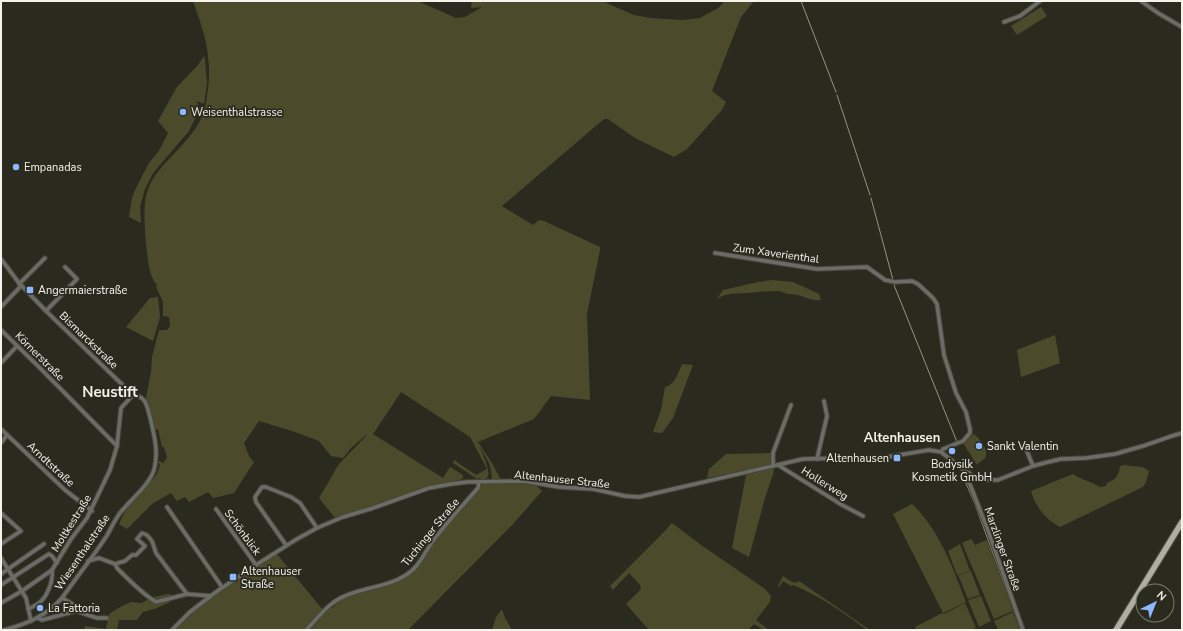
<svg xmlns="http://www.w3.org/2000/svg" width="1183" height="631" font-family="'Nunito Sans',sans-serif">
	<rect width="100%" height="100%" fill="#2a2a1f"/>
	<g fill="#4b4b2c">
		<path d="M193 1H418L456 18 465 17 482 7 471 8 472 1H602L634 15 651 18 682 20 700 18 718 8 725 1H754L741 17 712 91 726 102 722 110 687 149 674 157 635 138 608 119H604L502 206 533 225 539 220 544 221 600 247V250L587 314 590 400 551 396 534 419 478 442 492 463 501 480H492V479L491 470 489 463 480 447C481 452 499 486 479 478L477 479 453 463 454 460 476 475 487 469 470 437 401 392 373 434 443 478 450 467 463 475V478L460 480 422 488 386 502 335 518 319 498 339 464 367 435H366L351 448 343 458 331 456 319 441 292 431 259 421 244 443 249 456 254 462 234 493 213 498 208 492 189 502 185 497 177 501 171 493 152 504 127 529 119 524 125 511 157 474 160 465 158 462 159 461 163 463 167 458 164 447H162L158 429 155 430 146 398 151 372 152 357 159 330H167L170 326 169 317 163 316V302L156 287 157 285C148 275 148 257 146 244 145 228 142 202 149 187 156 170 171 158 183 144 192 134 200 124 204 111 206 106 206 101 207 96 209 83 210 70 208 57 207 38 199 19 193 1Z"/>
		<polygon points="1041,7 1047,16 1017,35 1011,26"/>
		<polygon points="204,56 205,60 207,84 204,104 196,101 200,108 189,131 153,173 145,189 140,207 141,223 129,217 132,198 136,188 149,163 159,151 168,133 158,121 177,87 198,65"/>
		<path d="M772 280 793 282 819 294 821 300C812 301 806 297 797 295 794 294 791 294 788 294 785 293 782 292 779 291 768 291 758 292 747 293 736 294 727 292 717 299L723 290 758 282Z"/>
		<polygon points="158,297 160,317 153,341 126,327 150,298"/>
		<polygon points="1055,335 1060,363 1021,377 1017,350"/>
		<path d="M682 364 693 365 673 418 662 433 653 432 661 410 665 387C675 385 678 373 682 364Z"/>
		<path d="M974 434C979 438 988 449 986 456 985 459 979 462 977 465L963 443Z"/>
		<polygon points="771,453 770,465 707,478 709,469 726,454"/>
		<path d="M1125 465C1133 467 1143 465 1149 471L1146 482 1143 487 1060 527C1046 520 1035 506 1031 491L1073 474C1082 480 1090 481 1100 487L1106 486 1107 483C1115 480 1119 476 1120 466Z"/>
		<polygon points="773,468 774,471 765,498 749,557 732,548 746,475 747,474"/>
		<polygon points="485,483 522,483 536,485 542,491 514,523 408,630 307,630 327,610 335,606 334,603 341,599 409,575 438,536 482,485"/>
		<path d="M912 504C939 529 953 568 966 602L943 613 893 514Z"/>
		<polygon points="672,523 701,545 765,589 771,596 770,602 756,620 769,630 764,630 754,624 748,630 649,630 626,604 641,589 640,585 629,573 613,590 610,586 661,535"/>
		<polygon points="971,539 975,545 987,540 1013,611 994,619 962,543"/>
		<polygon points="960,544 970,571 957,575 948,551"/>
		<path d="M276 553 323 610 304 630H174C203 599 241 577 276 553Z"/>
		<polygon points="971,571 980,595 968,599 958,575"/>
		<path d="M783 576C788 579 794 585 799 581L870 630H867C844 613 820 596 793 585L791 586 783 581 779 587 778 586Z"/>
		<polygon points="168,594 173,595 170,602 157,608 143,612 137,620 119,620 117,630 84,630 85,626 106,629 109,614 120,607 131,602 141,603 154,597"/>
		<polygon points="981,596 991,621 979,627 968,600"/>
		<polygon points="965,603 976,628 971,630 917,630 915,627 942,613 944,614"/>
		<polygon points="502,609 505,618 512,630 492,630 496,617"/>
		<polygon points="1013,612 1020,630 998,630 994,621"/>
	</g>
	<g fill="none" stroke-linecap="round" stroke-linejoin="round">
		<g stroke="#969674" stroke-width="1">
			<polyline points="801,1 836,92"/>
			<polyline points="837,95 870,195"/>
			<polyline points="871,198 893,280"/>
			<polyline points="894,285 957,442"/>
			<polyline points="962,474 975,504 1021,630"/>
		</g>
		<g stroke="#46463c" stroke-width="5.5">
			<g id="minor">
				<polyline points="1141,1 1158,13 1182,27"/>
				<polyline points="1004,22 1020,16 1040,1"/>
				<polyline points="715,253 817,269 867,267 885,280 895,282 912,281 918,284 933,298 937,304 944,355 956,393 966,412 970,429 970,433 963,441 943,449 941,452"/>
				<path d="M1 259 19 283 46 311 133 395C146 396 147 406 150 417 154 434 159 452 154 470 148 487 130 500 120 513 114 521 111 529 106 537 92 558 76 578 62 598 46 616 27 624 4 630"/>
				<polyline points="19,284 45,258"/>
				<polyline points="1,307 21,286"/>
				<polyline points="46,311 77,279 65,267"/>
				<polyline points="1,330 41,369 117,446"/>
				<polyline points="1,363 17,346"/>
				<polyline points="1,429 65,490 92,511"/>
				<polyline points="1,443 7,435"/>
				<polyline points="1024,444 1033,466"/>
				<polyline points="817,459 827,416 824,401"/>
				<polyline points="778,465 842,505 863,516"/>
				<polyline points="773,466 773,453 791,405"/>
				<polyline points="969,473 969,482 989,533 1023,630"/>
				<polyline points="167,507 222,587"/>
				<polyline points="216,509 256,565"/>
				<polyline points="1,513 21,531 1,544"/>
				<polyline points="286,545 256,502 255,497 262,487 266,487 291,497 300,503 317,528"/>
				<polyline points="1,558 26,598 31,621"/>
				<polyline points="88,561 99,558 115,564 125,561 132,555 136,555 145,546 137,539 142,533 147,535 152,541 156,553 187,594"/>
				<path d="M115 564 117 568C129 580 141 593 156 602L187 594 211 596"/>
				<polyline points="1,574 44,544"/>
				<polyline points="1,585 49,554 52,556 57,563"/>
				<polyline points="62,598 74,605 76,611"/>
				<polyline points="1,603 22,591 52,570 71,539 87,518 110,470 117,446 121,408 133,395"/>
				<path d="M28 609C42 603 46 598 51 583 52 578 53 575 52 570"/>
				<polyline points="38,618 42,620 76,611 97,618 107,618"/>
				<polyline points="172,630 190,612 216,592 256,565 297,539 317,528 343,517 373,508 429,488 451,484 467,482 524,481 559,487 593,489 625,496 639,497 803,459 887,457 929,450 941,452 964,470 973,476 989,480 998,480 1033,466 1048,462 1061,459 1086,458 1115,454 1143,446 1172,436 1182,433"/>
				<path d="M306 630C318 618 329 602 345 596 365 587 388 587 406 575 420 567 426 549 436 537 449 520 464 504 478 488L479 482"/>
			</g>
		</g>
		<g stroke="#46463c" stroke-width="8">
			<polyline id="primary" points="1116,630 1182,522"/>
		</g>
		<use href="#minor" stroke="#6c6c66" stroke-width="3.5"/>
		<use href="#primary" stroke="#aeafa2" stroke-width="5.5"/>
	</g>
	<g fill="#8db9fc" stroke="#2a2a1f" stroke-width="1.5">
		<circle cx="183" cy="112" r="4"/>
		<circle cx="16" cy="167" r="4"/>
		<rect x="26" y="286" width="8" height="8" rx="2"/>
		<circle cx="979" cy="446" r="4"/>
		<circle cx="952" cy="451" r="4"/>
		<rect x="893" y="454" width="8" height="8" rx="2"/>
		<rect x="229" y="573" width="8" height="8" rx="2"/>
		<circle cx="40" cy="608" r="4"/>
	</g>
	<g text-anchor="middle" stroke-width="3.5" stroke-linejoin="round" paint-order="stroke">
		<g font-size="11" fill="#f4f4ed" stroke="#2a2a1f" text-anchor="start">
			<text x="191" y="116">Weisenthalstrasse</text>
			<text x="24" y="171">Empanadas</text>
			<text x="38" y="294">Angermaierstraße</text>
			<text x="987" y="450">Sankt Valentin</text>
			<text x="889" y="462" text-anchor="end">Altenhausen</text>
			<text x="952" y="468" text-anchor="middle">Bodysilk<tspan x="952" dy="13">Kosmetik GmbH</tspan></text>
			<text x="241" y="575">Altenhauser<tspan x="241" dy="13">Straße</tspan></text>
			<text x="48" y="612">La Fattoria</text>
		</g>
		<g font-size="11" fill="#f4f4ed" stroke="#2a2a1f">
			<text transform="translate(776 253) rotate(8)" y="4">Zum Xaverienthal</text>
			<text transform="translate(89 340) rotate(44)" y="4">Bismarckstraße</text>
			<text transform="translate(40 356) rotate(45)" y="4">Körnerstraße</text>
			<text transform="translate(51 464) rotate(43)" y="4">Arndtstraße</text>
			<text transform="translate(562 479) rotate(6)" y="4">Altenhauser Straße</text>
			<text transform="translate(825 483) rotate(32)" y="4">Hollerweg</text>
			<text transform="translate(71 523) rotate(-58)" y="4">Moltkestraße</text>
			<text transform="translate(243 532) rotate(54)" y="4">Schönblick</text>
			<text transform="translate(430 532) rotate(-51)" y="4">Tuchinger Straße</text>
			<text transform="translate(1003 549) rotate(70)" y="4">Marzlinger Straße</text>
			<text transform="translate(82 552) rotate(-56)" y="4">Wiesenthalstraße</text>
		</g>
		<g font-size="13" font-weight="bold" fill="#f4f4ed" stroke="#2a2a1f">
			<text x="902" y="442">Altenhausen</text>
		</g>
		<g font-size="15" font-weight="bold" fill="#f4f4ed" stroke="#2a2a1f">
			<text x="110" y="397">Neustift</text>
		</g>
	</g>
	<rect width="1183" height="631" fill="none" stroke="#f4f4ed" stroke-width="4"/>
	<g transform="translate(1155 603) rotate(43)"><circle r="19" fill="#2a2a1f" stroke="#7b7b71"/>
	<path d="M0-3L7 15L0 10L-7 15Z" fill="#8db9fc"/>
	<text y="-6" font-size="11" font-weight="bold" text-anchor="middle" fill="#f4f4ed">N</text>
	</g>
</svg>
